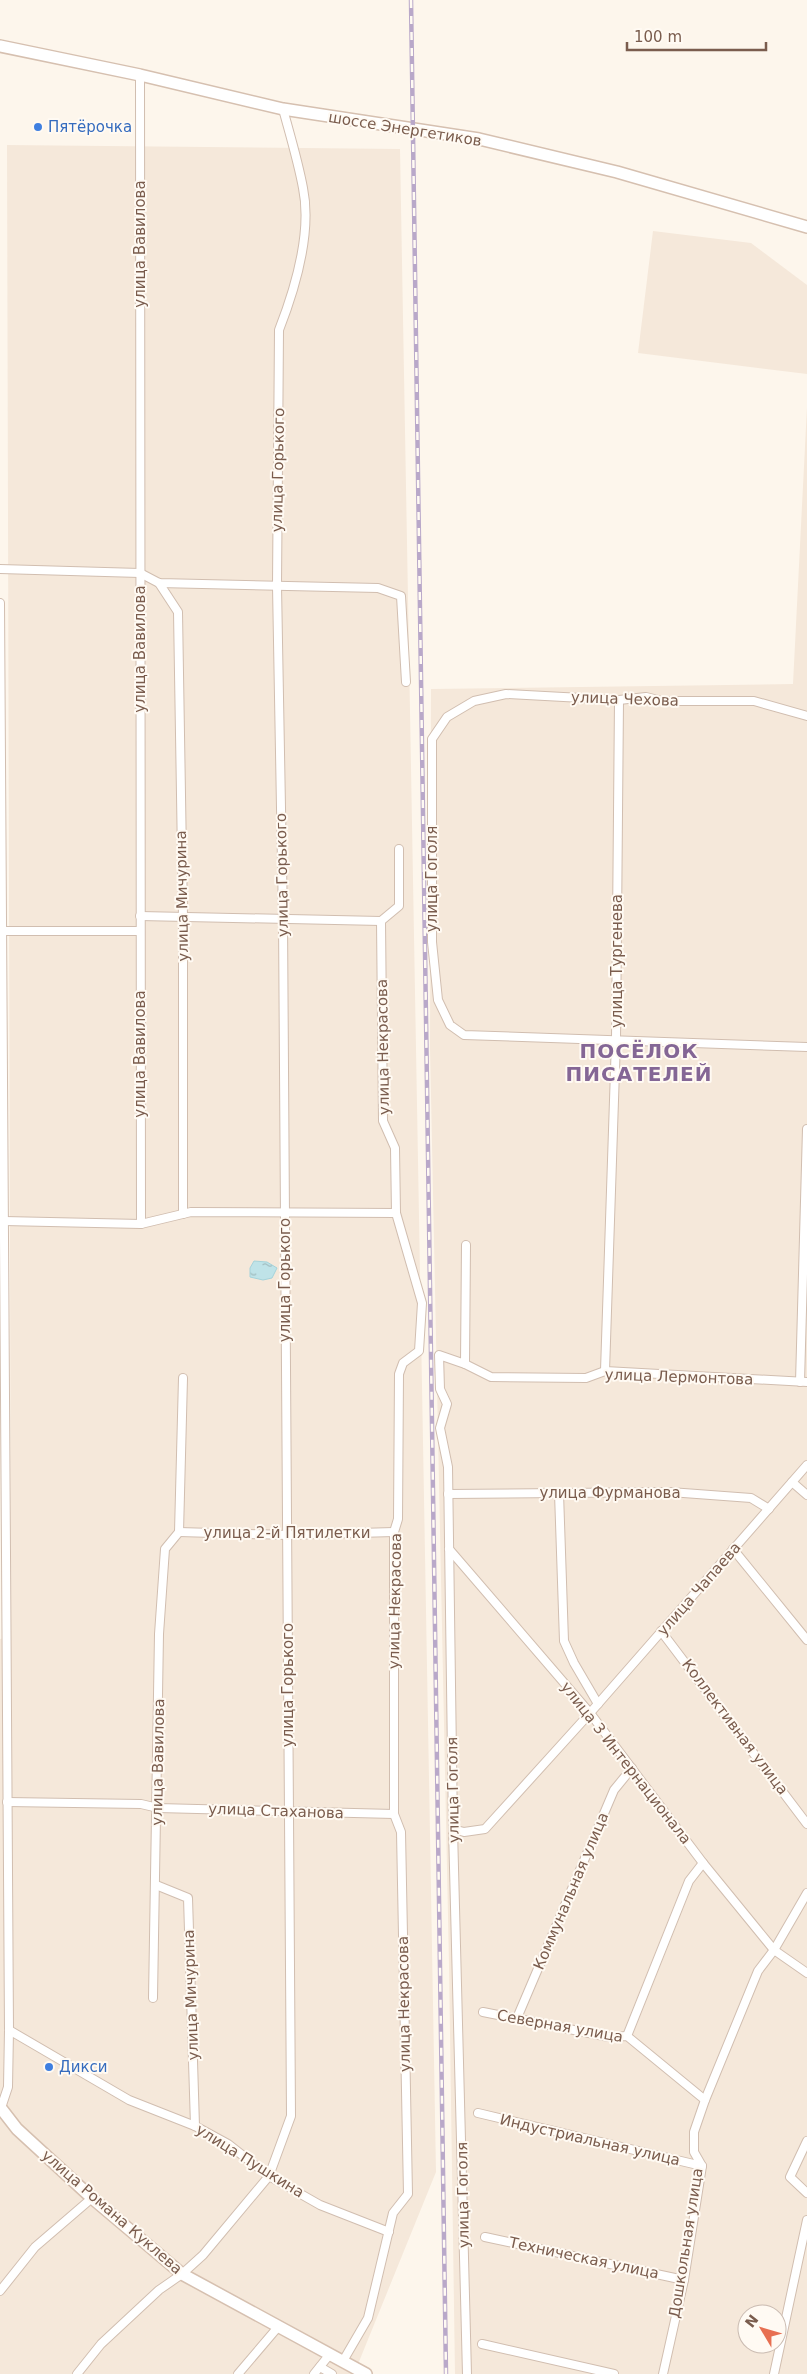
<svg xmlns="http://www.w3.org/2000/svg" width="807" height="2374" font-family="'DejaVu Sans',sans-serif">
	<defs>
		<pattern id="water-ripples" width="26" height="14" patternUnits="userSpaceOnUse" patternTransform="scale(1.25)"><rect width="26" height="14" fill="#bfe3e8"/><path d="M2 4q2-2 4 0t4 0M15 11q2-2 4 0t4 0" fill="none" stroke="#a0bbbe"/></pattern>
	</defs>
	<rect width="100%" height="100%" fill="#fdf6ec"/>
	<g fill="#f5e8da" fill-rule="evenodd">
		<polygon points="7,145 400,149 436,2172 354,2374 0,2374 0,1639 11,1637"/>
		<polygon points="653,231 751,243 807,285 807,374 638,353"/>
		<path d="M807 407V2374H455L449 1965 430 1048 431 689 793 684ZM747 2314H777V2344H747Z"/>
	</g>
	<polygon fill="url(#water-ripples)" stroke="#a5d3da" points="254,1261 267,1262 277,1268 272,1278 263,1280 250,1277 250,1268"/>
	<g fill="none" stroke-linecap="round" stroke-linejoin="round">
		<g stroke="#d1beb0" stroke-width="10">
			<g id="street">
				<polyline points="140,75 141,1224"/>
				<polyline points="0,569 140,573 159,583 378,588 401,596 406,682"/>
				<polyline points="159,583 178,612 183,917 183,1214"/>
				<polyline points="0,603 9,2030 8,2087 0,2111"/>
				<polyline points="807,716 754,701 662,701 646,697 619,700 506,694 474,701 447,717 432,739 432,942 438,1000 450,1025 464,1035 807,1047"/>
				<polyline points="140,916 381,921"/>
				<polyline points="2,931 140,931"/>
				<polyline points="4,1221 141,1224 191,1212 396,1213"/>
				<polyline points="466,1245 465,1364 439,1355 440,1389 447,1404 440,1428 448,1467 453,1829 467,2374"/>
				<polyline points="465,1364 491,1377 586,1378 605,1371 807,1382"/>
				<polyline points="605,1371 616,1040 619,700"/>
				<polyline points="800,1382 807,1129"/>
				<polyline points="792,1482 807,1495"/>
				<polyline points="559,1493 564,1641 574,1663 598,1704"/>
				<polyline points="448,1494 670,1492 751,1498 769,1509"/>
				<polyline points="179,1532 287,1535 394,1532"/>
				<polyline points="179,1532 183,1378"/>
				<polyline points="449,1549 590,1713 703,1863 774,1950 807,1973"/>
				<polyline points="733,1549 807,1640"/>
				<polyline points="661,1631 807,1824"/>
				<polyline points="7,1802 141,1804 158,1808 394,1814"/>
				<polyline points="453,1829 464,1832 485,1829 590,1713 807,1465"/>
				<polyline points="156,1885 188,1898 195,2126"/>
				<polyline points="153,1998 159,1634 165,1549 179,1532"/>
				<polyline points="483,2012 609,2037 627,2036 705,2100"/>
				<polyline points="517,2018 614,1790 632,1768"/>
				<polyline points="9,2030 129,2100 195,2126 228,2144 269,2176 320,2205 389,2232"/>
				<polyline points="627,2036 689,1881 703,1863"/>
				<polyline points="478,2113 702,2166"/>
				<polyline points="807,2141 790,2177 807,2193"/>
				<polyline points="485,2237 684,2280"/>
				<polyline points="0,2291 35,2247 92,2198"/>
				<polyline points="482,2344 614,2374"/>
				<polyline points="343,2361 368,2318 393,2213 408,2194 401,1832 394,1814 394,1532 398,1519 399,1374 403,1363 419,1351 422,1303 396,1213 395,1148 383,1121 381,921 399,906 399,849"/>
				<polyline points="320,2367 332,2374"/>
				<path d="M77 2374 101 2344 159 2290 182 2274 203 2255 269 2176 291 2116 283 919 277 586 279 330C295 289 312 232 303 188 298 161 290 135 283 109"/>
				<polyline points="238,2374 278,2327"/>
				<polyline points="314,2374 330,2354"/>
				<polyline points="663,2374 684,2280 702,2166 694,2152 694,2132 705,2100 758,1971 774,1950 807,1893"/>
				<polyline points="774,2374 807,2220"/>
			</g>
		</g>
		<g stroke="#d6c0b0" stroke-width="14">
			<g id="secondary">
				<polyline points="0,46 140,75 283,109 479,139 617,172 807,227"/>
				<polyline points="0,2107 17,2129 92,2198 182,2274 366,2374"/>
			</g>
		</g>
		<use href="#street" stroke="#fff" stroke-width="8"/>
		<use href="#secondary" stroke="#fff" stroke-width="11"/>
		<g stroke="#b9a8c9" stroke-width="4.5">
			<polyline id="rail" points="411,0 446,2374"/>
		</g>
		<use href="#rail" stroke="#fffaf3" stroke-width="2.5" stroke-dasharray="8" stroke-linecap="butt"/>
	</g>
	<g fill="#3f7fe0" stroke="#fffaf3" stroke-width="2">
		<circle cx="38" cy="127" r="5"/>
		<circle cx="49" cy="2067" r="5"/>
	</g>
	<g text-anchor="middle" stroke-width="4" stroke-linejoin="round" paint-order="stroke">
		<g font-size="15" fill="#366cbe" stroke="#fffaf3" text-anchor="start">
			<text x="48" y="132">Пятёрочка</text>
			<text x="59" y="2072">Дикси</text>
		</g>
		<g font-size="15" fill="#7a5c4d" stroke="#fffaf3">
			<text transform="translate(405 129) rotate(9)" y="5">шоссе Энергетиков</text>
			<text transform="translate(140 244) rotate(-90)" y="5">улица Вавилова</text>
			<text transform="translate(278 470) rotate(-89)" y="5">улица Горького</text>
			<text transform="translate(140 649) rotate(-90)" y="5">улица Вавилова</text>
			<text transform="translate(625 699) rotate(2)" y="5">улица Чехова</text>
			<text transform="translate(282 875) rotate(-91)" y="5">улица Горького</text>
			<text transform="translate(432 879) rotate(-90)" y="5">улица Гоголя</text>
			<text transform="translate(182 896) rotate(-91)" y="5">улица Мичурина</text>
			<text transform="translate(617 961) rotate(-90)" y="5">улица Тургенева</text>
			<text transform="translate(383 1047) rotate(-91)" y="5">улица Некрасова</text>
			<text transform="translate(140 1054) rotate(-90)" y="5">улица Вавилова</text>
			<text transform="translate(285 1280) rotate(-90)" y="5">улица Горького</text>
			<text transform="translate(679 1377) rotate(2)" y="5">улица Лермонтова</text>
			<text x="610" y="1498">улица Фурманова</text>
			<text x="287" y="1538">улица 2-й Пятилетки</text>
			<text transform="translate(699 1589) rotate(-49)" y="5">улица Чапаева</text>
			<text transform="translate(395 1601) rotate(-89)" y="5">улица Некрасова</text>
			<text transform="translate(288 1685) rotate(-90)" y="5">улица Горького</text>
			<text transform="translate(735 1727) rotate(53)" y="5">Коллективная улица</text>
			<text transform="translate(158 1762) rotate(-89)" y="5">улица Вавилова</text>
			<text transform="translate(626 1763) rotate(52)" y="5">улица 3 Интернационала</text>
			<text transform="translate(453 1790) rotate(-91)" y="5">улица Гоголя</text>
			<text transform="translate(276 1811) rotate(2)" y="5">улица Стаханова</text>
			<text transform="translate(571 1891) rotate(-67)" y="5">Коммунальная улица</text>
			<text transform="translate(191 1995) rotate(-92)" y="5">улица Мичурина</text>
			<text transform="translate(404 2004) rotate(-91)" y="5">улица Некрасова</text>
			<text transform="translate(560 2026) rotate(10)" y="5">Северная улица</text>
			<text transform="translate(590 2140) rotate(13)" y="5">Индустриальная улица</text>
			<text transform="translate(250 2161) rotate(32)" y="5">улица Пушкина</text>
			<text transform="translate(463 2195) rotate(-91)" y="5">улица Гоголя</text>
			<text transform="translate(112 2212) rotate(41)" y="5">улица Романа Куклева</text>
			<text transform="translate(686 2243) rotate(-81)" y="5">Дошкольная улица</text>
			<text transform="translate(584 2258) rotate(12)" y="5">Техническая улица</text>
		</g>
		<g font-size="20" font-weight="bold" letter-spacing="1" fill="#846695" stroke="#fffaf3">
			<text x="639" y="1058">ПОСЁЛОК<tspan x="639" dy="23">ПИСАТЕЛЕЙ</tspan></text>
		</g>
	</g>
	<g transform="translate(762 2329) rotate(308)"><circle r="24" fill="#fffaf3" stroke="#cabbb1"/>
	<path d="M0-4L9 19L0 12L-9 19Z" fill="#e76f51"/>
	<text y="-8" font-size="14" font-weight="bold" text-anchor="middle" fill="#7a5c4d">N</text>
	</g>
	<path d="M627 42v8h139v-8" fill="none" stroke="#7a5c4d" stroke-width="2.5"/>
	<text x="634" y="42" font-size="15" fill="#7a5c4d" stroke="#fffaf3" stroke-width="4" paint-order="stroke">100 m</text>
</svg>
